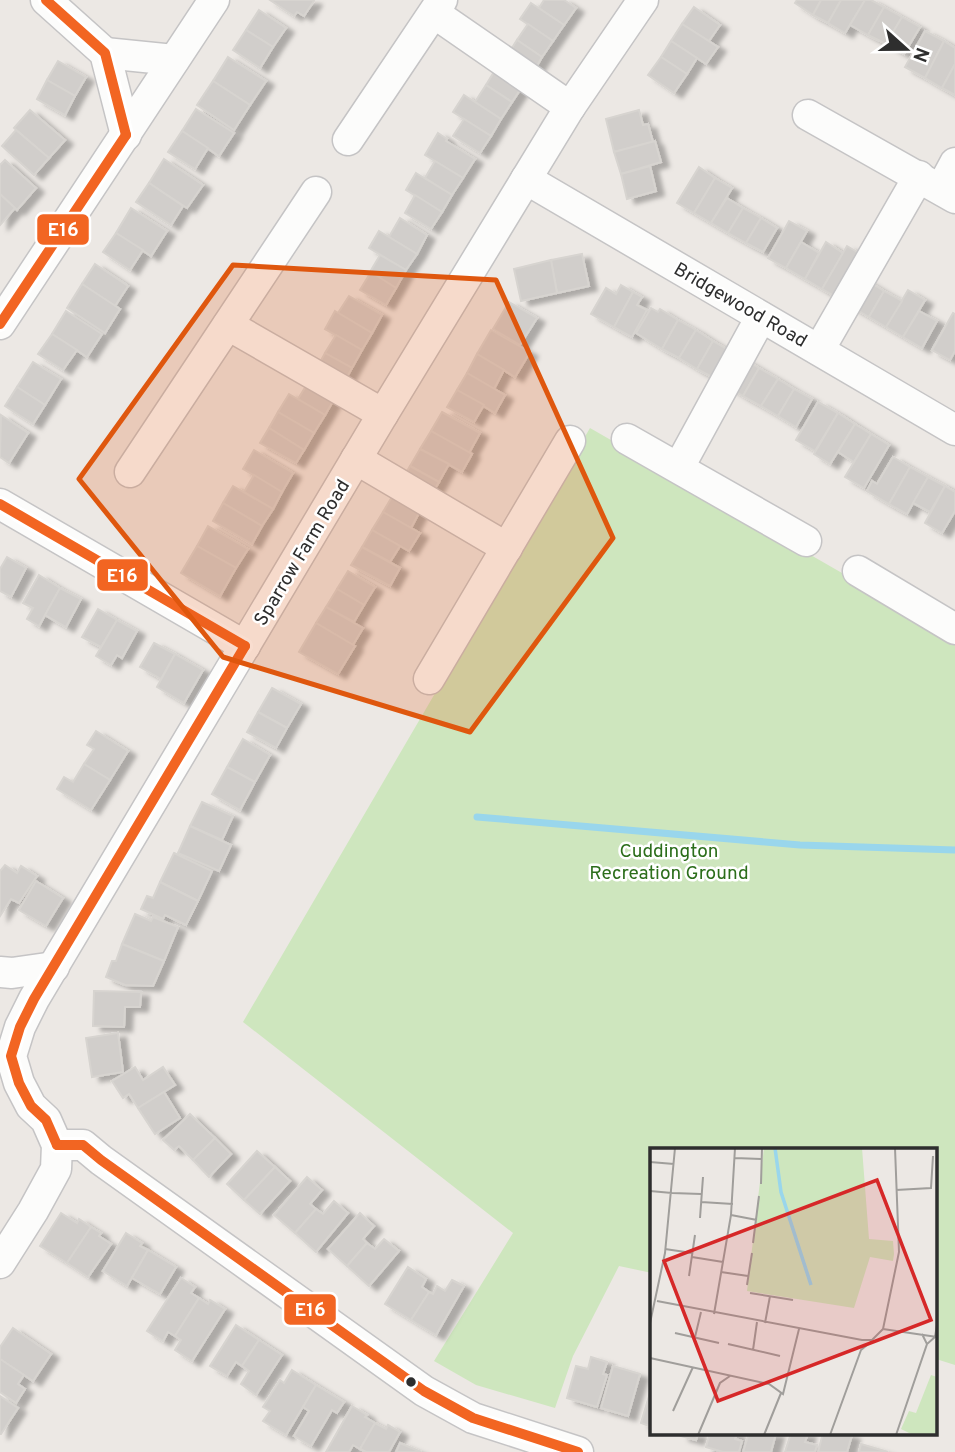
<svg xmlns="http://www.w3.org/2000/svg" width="955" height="1452" font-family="Overpass,sans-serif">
	<defs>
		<filter id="shadow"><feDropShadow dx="8" dy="4.5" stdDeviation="2" flood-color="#0004"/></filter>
	</defs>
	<rect width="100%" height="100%" fill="#ece8e4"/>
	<polygon fill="#cee6be" points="590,428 955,638 955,1365 936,1359 936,1149 652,1149 652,1273 619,1266 573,1356 555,1408 476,1385 434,1361 513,1233 243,1022"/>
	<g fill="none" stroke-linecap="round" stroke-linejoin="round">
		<polyline stroke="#99d6ec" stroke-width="7" points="477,817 800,845 955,850"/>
	</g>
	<g fill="#d1cecb" stroke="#d7d4d0" stroke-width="2" filter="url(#shadow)">
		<polygon points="270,0 312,0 314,1 304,16 297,12 294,16"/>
		<polygon points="544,0 564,0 576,8 564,25 539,8"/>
		<polygon points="797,0 821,0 813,15 795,3"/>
		<polygon points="821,0 841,0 828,23 813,15"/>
		<polygon points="841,0 865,0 845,33 828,23"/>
		<polygon points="865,0 871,0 884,7 868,35 850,25"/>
		<polygon points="531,3 564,25 553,41 520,19"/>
		<polygon points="694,7 720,25 709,41 682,24"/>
		<polygon points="884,7 902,17 886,44 868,35"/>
		<polygon points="259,10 286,28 273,47 246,30"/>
		<polygon points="902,17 920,27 904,54 886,44"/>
		<polygon points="528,24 553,41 542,57 517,40"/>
		<polygon points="682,24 718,47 706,64 671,41"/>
		<polygon points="246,30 273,47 260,68 233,50"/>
		<polygon points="925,31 944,41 925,78 905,67"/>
		<polygon points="517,40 542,57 531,76 505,59"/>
		<polygon points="671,41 697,58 687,74 661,57"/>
		<polygon points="944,41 955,48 955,64 942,88 925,78"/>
		<polygon points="228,57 266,81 250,105 213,81"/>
		<polygon points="661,57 687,74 674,93 648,75"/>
		<polygon points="58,61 86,77 75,96 47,80"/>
		<polygon points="955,64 955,95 942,88"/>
		<polygon points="497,67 524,84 512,102 486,85"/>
		<polygon points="47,80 75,96 65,115 37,99"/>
		<polygon points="213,81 250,105 234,130 197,105"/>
		<polygon points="486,85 512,102 501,119 475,102"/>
		<polygon points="464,95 501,119 491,136 453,112"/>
		<polygon points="196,109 234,133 219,156 182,131"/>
		<polygon points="30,110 65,140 49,158 14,128"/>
		<polygon points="639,110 643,125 648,124 653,142 614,152 606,119"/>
		<polygon points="464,119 491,136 480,153 453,136"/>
		<polygon points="16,130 49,158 34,175 2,146"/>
		<polygon points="182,131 208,148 195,169 168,152"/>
		<polygon points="438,133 447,139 446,141 475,159 463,178 425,155"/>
		<polygon points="655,141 661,162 621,174 614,152"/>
		<polygon points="164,159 203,185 187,208 149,183"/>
		<polygon points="5,160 36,188 17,210 0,194 0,165"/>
		<polygon points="435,161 463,178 452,195 425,178"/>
		<polygon points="650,166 656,191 627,199 621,174"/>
		<polygon points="699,167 715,178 694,213 677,203"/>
		<polygon points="416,173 452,195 442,212 406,190"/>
		<polygon points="715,178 732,188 711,223 694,213"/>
		<polygon points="149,183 183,206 171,225 136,202"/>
		<polygon points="0,194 15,208 0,225"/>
		<polygon points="415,195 442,212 431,229 405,213"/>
		<polygon points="727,198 743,208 728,233 711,223"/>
		<polygon points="131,208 167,231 151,256 116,233"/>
		<polygon points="743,208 761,218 746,243 728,233"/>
		<polygon points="400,218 427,235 417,254 389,237"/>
		<polygon points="761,218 777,228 763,252 746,243"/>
		<polygon points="789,221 807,231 786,268 768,258"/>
		<polygon points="379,231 417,254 406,270 369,248"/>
		<polygon points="116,233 143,250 130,270 103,252"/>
		<polygon points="801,242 819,253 805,279 786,268"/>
		<polygon points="826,242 843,253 822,289 805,279"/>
		<polygon points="847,246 864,256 840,299 822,289"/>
		<polygon points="582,254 589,286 557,293 551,260"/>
		<polygon points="380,255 406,270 396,288 370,272"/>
		<polygon points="551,260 557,293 521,301 514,269"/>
		<polygon points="95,264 128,286 115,306 82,284"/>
		<polygon points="371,272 396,288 386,305 360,290"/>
		<polygon points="866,280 884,291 869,317 850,306"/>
		<polygon points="82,284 120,309 105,333 67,308"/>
		<polygon points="621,285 633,292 614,327 591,314 606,288 616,294"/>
		<polygon points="908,290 925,300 903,337 886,327"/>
		<polygon points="884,291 902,301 886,327 869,317"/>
		<polygon points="633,292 642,297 637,305 647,310 632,337 614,327"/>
		<polygon points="349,296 382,315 372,333 338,313"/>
		<polygon points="509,302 537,318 520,345 493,329"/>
		<polygon points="651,308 658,312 660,309 678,320 662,349 636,333"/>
		<polygon points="66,311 102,334 87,357 52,334"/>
		<polygon points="335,311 372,333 362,350 325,329"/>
		<polygon points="919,311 937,321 922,348 903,337"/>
		<polygon points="953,313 955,314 955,351 950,360 932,350"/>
		<polygon points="678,320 696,330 679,358 662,349"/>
		<polygon points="491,330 530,352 515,377 477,354"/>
		<polygon points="696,330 713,341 697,369 679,358"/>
		<polygon points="52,334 77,350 63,370 38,354"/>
		<polygon points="336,335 362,350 352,368 325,353"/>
		<polygon points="713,341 730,351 714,378 697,369"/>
		<polygon points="325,353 352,368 342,386 315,371"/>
		<polygon points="477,354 504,370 494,389 467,373"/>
		<polygon points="741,357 759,368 743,396 725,385"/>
		<polygon points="33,362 61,379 45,405 17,387"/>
		<polygon points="759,368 778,379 761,406 743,396"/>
		<polygon points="467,373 505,395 495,413 457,390"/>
		<polygon points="778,379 794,389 778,416 761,406"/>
		<polygon points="309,381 336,396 325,415 298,399"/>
		<polygon points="17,387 45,405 33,424 5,406"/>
		<polygon points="794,389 812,399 796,427 778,416"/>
		<polygon points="457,390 484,405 474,422 447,407"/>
		<polygon points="289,394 325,415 314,433 278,412"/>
		<polygon points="818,402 838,413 815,451 796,440"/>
		<polygon points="278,412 314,433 304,450 269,428"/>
		<polygon points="442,412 480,433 469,453 431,431"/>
		<polygon points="838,413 855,424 830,464 814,454"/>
		<polygon points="1,415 28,433 9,463 0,457"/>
		<polygon points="855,424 871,434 854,462 838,452"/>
		<polygon points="269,428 304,450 296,463 260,443"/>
		<polygon points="431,431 472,454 462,472 420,449"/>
		<polygon points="871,434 889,445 864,488 845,477"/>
		<polygon points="420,449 449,464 439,482 410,466"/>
		<polygon points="254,450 293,473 282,492 243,469"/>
		<polygon points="893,457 910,467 889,504 867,491 872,481 877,484"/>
		<polygon points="410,466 439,482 428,500 400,483"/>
		<polygon points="910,467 928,477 907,514 889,504"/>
		<polygon points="254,475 282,492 273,509 244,492"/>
		<polygon points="928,477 945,486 930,512 913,503"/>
		<polygon points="233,486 273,509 262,526 223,503"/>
		<polygon points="945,486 955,492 955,511 942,533 925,523"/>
		<polygon points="393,495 420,511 411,528 383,512"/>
		<polygon points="223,503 262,526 252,544 213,521"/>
		<polygon points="383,512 420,533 409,551 372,530"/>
		<polygon points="208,526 248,549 236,568 197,546"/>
		<polygon points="372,530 400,546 390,562 362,547"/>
		<polygon points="197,546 236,568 220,596 181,573"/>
		<polygon points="362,547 400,568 390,586 351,565"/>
		<polygon points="7,557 26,568 11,597 0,591 0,569"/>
		<polygon points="348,571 375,587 364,605 337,589"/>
		<polygon points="39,575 60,588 39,626 27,619 33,608 23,603"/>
		<polygon points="60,588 81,599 66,627 45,615"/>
		<polygon points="337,589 364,605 354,622 326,607"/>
		<polygon points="326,607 363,628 353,645 316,623"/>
		<polygon points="98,609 117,620 101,647 82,637"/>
		<polygon points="117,620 137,631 122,658 117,655 111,665 96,656"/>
		<polygon points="316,623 355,646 338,674 299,652"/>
		<polygon points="154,643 175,654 161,679 140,667"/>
		<polygon points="175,654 203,670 184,703 157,687"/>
		<polygon points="272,688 301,704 287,728 258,712"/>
		<polygon points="258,712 287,728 276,748 247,732"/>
		<polygon points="96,731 128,751 110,780 84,764 94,749 87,745"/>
		<polygon points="243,739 270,755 255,782 227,767"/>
		<polygon points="84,764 110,780 91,810 57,789 64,777 73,782"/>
		<polygon points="227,767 255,782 240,810 212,794"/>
		<polygon points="202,802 233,816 222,840 190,826"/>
		<polygon points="190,826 231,845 219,871 178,853"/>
		<polygon points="174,853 212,871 198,901 160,882"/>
		<polygon points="5,865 17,873 21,866 37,876 19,903 11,899 0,916 0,871"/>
		<polygon points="36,881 63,898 46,926 19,910"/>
		<polygon points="160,882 198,901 186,925 165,915 163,919 141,909 147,896 153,898"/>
		<polygon points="135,914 151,921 153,917 178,927 164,961 122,944"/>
		<polygon points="122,944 164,961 153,986 125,985 106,977 112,961 116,961"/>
		<polygon points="94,991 141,992 140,1007 125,1007 124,1027 93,1026"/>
		<polygon points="118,1033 123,1072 92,1077 86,1038"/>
		<polygon points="135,1067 143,1080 163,1067 175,1085 138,1108 129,1094 123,1098 112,1081"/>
		<polygon points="164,1092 180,1118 155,1134 138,1108"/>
		<polygon points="190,1114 215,1138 193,1160 179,1146 174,1150 163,1140"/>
		<polygon points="215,1138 231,1154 209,1177 193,1160"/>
		<polygon points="257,1151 275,1167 244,1200 227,1184"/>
		<polygon points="275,1167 290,1181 260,1214 244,1200"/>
		<polygon points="307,1177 322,1190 310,1204 316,1209 295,1233 274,1215"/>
		<polygon points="334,1201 348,1213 316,1252 295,1233 316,1209 323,1214"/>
		<polygon points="61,1213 77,1223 79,1219 91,1227 67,1263 40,1246"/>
		<polygon points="360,1213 374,1226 363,1239 367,1243 347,1266 328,1249"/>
		<polygon points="91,1227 101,1233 99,1236 111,1244 88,1277 67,1263"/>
		<polygon points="126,1233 142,1243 140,1246 148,1250 127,1286 103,1271"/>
		<polygon points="384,1239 399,1251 369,1286 347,1266 367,1243 375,1249"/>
		<polygon points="148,1250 176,1267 160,1294 132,1278"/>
		<polygon points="408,1267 426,1279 422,1287 429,1292 411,1320 385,1304"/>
		<polygon points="181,1278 195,1287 191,1293 199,1298 175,1336 168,1332 163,1341 147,1331"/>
		<polygon points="452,1280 464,1286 436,1335 411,1320 429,1292 433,1294 437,1286 445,1291"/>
		<polygon points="199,1298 208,1304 210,1300 225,1309 192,1361 175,1350 181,1340 175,1336"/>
		<polygon points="236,1325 259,1340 242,1366 236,1362 227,1376 210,1366"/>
		<polygon points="13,1328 51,1354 33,1381 0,1359 0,1347"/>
		<polygon points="259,1340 282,1355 256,1395 241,1384 249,1371 242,1366"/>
		<polygon points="591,1357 607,1362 603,1374 607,1375 597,1407 567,1398 576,1366 588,1369"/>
		<polygon points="0,1359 24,1375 18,1384 25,1389 16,1403 0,1392"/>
		<polygon points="613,1366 640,1374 628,1416 601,1408"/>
		<polygon points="292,1370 316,1385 286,1435 263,1421 270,1411 263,1407 280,1380 284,1383"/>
		<polygon points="316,1385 344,1402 337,1413 332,1410 311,1446 294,1436 309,1411 303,1407"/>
		<polygon points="652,1386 652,1427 641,1423"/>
		<polygon points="0,1396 18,1408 1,1434 0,1434"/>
		<polygon points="352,1406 367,1415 365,1417 375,1423 360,1449 353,1445 349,1452 326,1452"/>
		<polygon points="375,1423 386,1429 388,1425 400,1432 389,1452 366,1452 360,1449"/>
		<polygon points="682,1433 698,1433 696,1440 681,1436"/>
		<polygon points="710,1433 737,1433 735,1439 742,1441 739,1452 723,1452 706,1447"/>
		<polygon points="749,1433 776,1433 771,1452 743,1452"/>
		<polygon points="791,1433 808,1433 805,1442 817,1445 815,1452 785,1452"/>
		<polygon points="823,1433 843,1433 852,1435 847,1452 818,1452"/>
		<polygon points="400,1443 421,1452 396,1452"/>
		<polygon points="861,1444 888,1452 859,1452"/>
	</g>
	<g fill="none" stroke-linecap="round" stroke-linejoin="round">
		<g stroke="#c5c4c5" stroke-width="33">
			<g id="minor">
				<polyline points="46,0 105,53 126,135"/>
				<polyline points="434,13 570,107"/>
				<polyline points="105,53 174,60"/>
				<polyline points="808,115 955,198"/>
				<polyline points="348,140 442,0"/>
				<polyline points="526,179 955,430"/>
				<polyline points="941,189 955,163"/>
				<polyline points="0,324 214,0"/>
				<polyline points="228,325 383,414"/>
				<polyline points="819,350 919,176"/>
				<polyline points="627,439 806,541"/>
				<polyline points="356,459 507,548"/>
				<polyline points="679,467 761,317"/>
				<polyline points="130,472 316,192"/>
				<polyline points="0,504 245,646"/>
				<polyline points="858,571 955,629"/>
				<polyline points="429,679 570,441"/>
				<polyline points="0,972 12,973 54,967"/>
				<polyline points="57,1145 83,1145 101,1160 424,1391 473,1418 578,1452"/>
				<polyline points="0,1263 33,1211 56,1169 57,1145 46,1120 31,1106 19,1083 11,1056 20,1027 34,999 383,414 570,107 643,0"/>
			</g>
		</g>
		<use href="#minor" stroke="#fcfcfb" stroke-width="30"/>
		<g stroke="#fff" stroke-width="16">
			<g id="bus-1">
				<polyline points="46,0 105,53 126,135"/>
				<polyline points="0,324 126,135"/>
				<polyline points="0,504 245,646"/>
				<polyline points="57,1145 83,1145 101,1160 424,1391 473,1418 578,1452"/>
				<polyline points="57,1145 46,1120 31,1106 19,1083 11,1056 20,1027 34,999 245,646"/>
			</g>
		</g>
		<use href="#bus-1" stroke="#f26522" stroke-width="10"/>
	</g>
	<path fill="#df570e" fill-opacity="0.2" stroke="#df570e" stroke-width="5" stroke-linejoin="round" d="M233 265 496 280 613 538 470 732 223 657 79 479Z"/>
	<circle fill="#2e2e2e" stroke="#fff" stroke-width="2.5" cx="411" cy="1382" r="6"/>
	<g text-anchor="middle" stroke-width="5" stroke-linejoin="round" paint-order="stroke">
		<g font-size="19" fill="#2e2e2e" stroke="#fff">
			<text transform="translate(741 304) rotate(30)" y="7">Bridgewood Road</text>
			<text transform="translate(301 552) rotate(-59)" y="7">Sparrow Farm Road</text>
		</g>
		<g font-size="19" fill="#2c6e1b" stroke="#fff">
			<text x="669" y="857">Cuddington<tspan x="669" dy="22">Recreation Ground</tspan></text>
		</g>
	</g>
	<g transform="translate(650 1148)">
		<rect width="287" height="287" fill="#ece8e4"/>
		<path d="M114 0H212L219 91 243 93 244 106 243 113 220 109 204 160 97 143ZM281 227 287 229V287H263L251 281 259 263 266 265Z" fill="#cee6be"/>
		<path fill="none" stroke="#99d6ec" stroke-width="3.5" d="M125 0 131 44 161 137"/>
		<path fill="none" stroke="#a09e9b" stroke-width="2" d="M85 10 111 11M0 14 24 16M111 36 112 0M246 42 281 40 283 8M0 43 22 45M22 45 51 46M51 54 83 56M81 67 107 72M50 70 53 29M103 95 109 48M15 101 42 105M42 109 73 114M71 124 98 128M39 128 45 87M97 137 102 105M100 145 143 152M7 153 212 192H222L233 181M64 166 81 67 85 0M0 175 15 105 25 0M115 175 120 148M233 181 249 104 245 0M233 181 287 189M25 185 69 195M45 189 51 164M78 196 130 208M277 196 285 189 287 177M103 202 107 174M0 210 119 236 133 246 149 181M23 263 43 219M48 287 70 235 80 228M114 287 131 245M180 287 211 202 222 193M246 287 277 196 272 186"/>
		<path fill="#d62828" fill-opacity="0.15" stroke="#d62828" stroke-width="3.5" d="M227 32 281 172 68 253 14 113Z"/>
		<rect width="287" height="287" fill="none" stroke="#2e2e2e" stroke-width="3.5"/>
	</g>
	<g stroke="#fff" stroke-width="2.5">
		<rect x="36" y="213" width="54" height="33" rx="7" fill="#f26522"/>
		<rect x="96" y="558" width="53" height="34" rx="7" fill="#f26522"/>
		<rect x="283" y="1293" width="54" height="33" rx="7" fill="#f26522"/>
	</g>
	<g font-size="19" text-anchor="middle" font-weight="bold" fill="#fff">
		<text x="63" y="236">E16</text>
		<text x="122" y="582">E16</text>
		<text x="310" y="1316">E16</text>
	</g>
	<g transform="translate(906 49) rotate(111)" stroke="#ffffff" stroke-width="5" paint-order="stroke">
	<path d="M0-5L12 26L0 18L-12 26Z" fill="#2e2e2e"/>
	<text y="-10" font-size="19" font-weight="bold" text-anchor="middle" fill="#2e2e2e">N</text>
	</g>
</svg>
